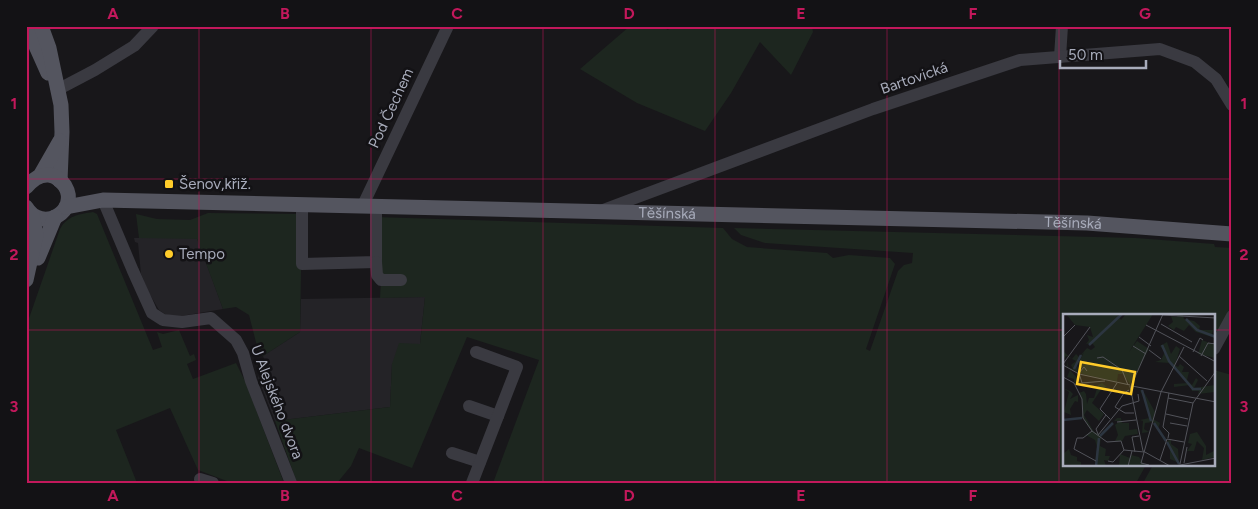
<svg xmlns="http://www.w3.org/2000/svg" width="1258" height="509" font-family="Figtree,sans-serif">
	<rect width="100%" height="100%" fill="#18171a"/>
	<g fill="#242327">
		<polygon points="134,238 197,238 223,309 175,317 165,314 159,310 149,293 141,274 138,243 135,242"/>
		<polygon points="425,297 420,344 392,364 390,407 275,421 258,378 260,373 267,367 263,356 300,332 301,299"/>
	</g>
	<g fill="#1d261f">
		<polygon points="630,26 661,26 668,30 671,26 812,26 813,32 791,75 760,42 731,93 705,131 637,103 580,69"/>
		<path d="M93 212 97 214 153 350 162 347 157 332 163 334 179 330 190 356 194 354 196 360 187 364 193 379 236 363 245 381 284 483H232L198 470 170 408 116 430 137 483H26V327L60 229C67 216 79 214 93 212Z"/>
		<polygon points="208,213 302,214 300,332 263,356 260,355 258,350 249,315 236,307 223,309 197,239 139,238 136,214 157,219 190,220"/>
		<polygon points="375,217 723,228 732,239 747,247 827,253 833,258 849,255 890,258 895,264 866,349 870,351 898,271 904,265 912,263 913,253 765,243 741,235 734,228 1136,238 1214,244 1215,247 1232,248 1232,309 1214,340 1214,315 1064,315 1064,465 1146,465 1136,483 493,483 539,360 467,337 412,468 359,448 351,466 337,483 297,483 275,421 390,407 392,364 399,343 420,344 425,297 380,298 381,280"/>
		<polygon points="1214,370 1232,375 1232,474 1227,483 1143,483 1153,465 1214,465"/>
	</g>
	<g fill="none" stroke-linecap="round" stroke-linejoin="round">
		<g stroke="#3a3a41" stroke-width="12">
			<polyline points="1060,57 1062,26"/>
			<polyline points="57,90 95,70 134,46 153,26"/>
			<polyline points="103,200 133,271 152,313 163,320 182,322 211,318 236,340 243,353 251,381 291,483"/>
			<polyline points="302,204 302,264 376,262 376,205"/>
			<polyline points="363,205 448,26"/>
			<polyline points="603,210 873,109 1020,60 1160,49 1195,62 1216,79 1232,105"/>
			<polyline points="376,262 377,275 381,280 401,280"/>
			<polyline points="1214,349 1232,316"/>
			<polyline points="469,406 498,416"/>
			<polyline points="452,453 480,462"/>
			<polyline points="200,479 213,483"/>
			<polyline points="472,483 517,367 476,352"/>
		</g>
		<g stroke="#54555f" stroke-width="15">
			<polyline points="27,26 48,73"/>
			<polyline points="41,26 49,48 61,105 62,132 60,181"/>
			<polyline points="40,176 60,141"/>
			<path d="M26 187C32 180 39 174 49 175 56 176 61 180 65 186 80 211 42 234 26 207"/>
			<path id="s1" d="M66 207 103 200 1087 223 1232 234"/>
			<polyline points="38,258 55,217"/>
			<polyline points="26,280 36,235 32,215"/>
		</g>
	</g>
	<path fill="none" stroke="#c2185b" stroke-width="1" stroke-opacity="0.55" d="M199 26V483M371 26V483M543 26V483M715 26V483M887 26V483M1059 26V483M26 179H1232M26 330H1064M1214 330H1232"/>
	<g fill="#ffcc2a" stroke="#131215" stroke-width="2">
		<rect x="164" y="179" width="10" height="10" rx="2.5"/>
		<circle cx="169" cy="254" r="5"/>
	</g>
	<g text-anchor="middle" stroke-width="5" stroke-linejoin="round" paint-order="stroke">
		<g font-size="15" fill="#a8acbb" stroke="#131215">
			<text transform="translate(914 78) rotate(-19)" y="5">Bartovická</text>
			<text transform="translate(391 108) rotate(-65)" y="5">Pod Čechem</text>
			<text dy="5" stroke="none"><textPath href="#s1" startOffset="602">Těšínská</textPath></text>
			<text dy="5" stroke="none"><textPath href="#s1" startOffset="1008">Těšínská</textPath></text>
			<text transform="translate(277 402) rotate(69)" y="5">U Alejského dvora</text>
		</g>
		<g font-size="15" fill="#a8acbb" stroke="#131215" text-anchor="start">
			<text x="179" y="189">Šenov,křiž.</text>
			<text x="179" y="259">Tempo</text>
		</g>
	</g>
	<g transform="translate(1063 314)">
		<rect width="152" height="152" fill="#18171a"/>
		<path d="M3 0H54L58 6 63 0H90L66 38 74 27 86 35 67 70 60 60H55L54 68 16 59 19 55 16 48 21 38 14 48 15 59 4 53V46L5 53 10 55 8 51 13 47 3 42 0 46V37L9 45 13 40 16 43 24 34 28 36 32 33 29 29 23 30 26 26 24 21 30 23 27 13 12 11ZM115 0H125L120 1 121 5 131 7 137 12 136 16H150L149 20 152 24 133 18 126 11 121 17 113 13 111 16 105 12 110 8 108 2 114 3ZM139 26 152 31V44L135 40ZM104 28 108 40 113 32 117 35 112 51 115 53 117 50 121 53 119 58H126L124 66 129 71 133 64 135 66 131 74 152 71V78L135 80 136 77H129L127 71 111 73V70L125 69 106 49 92 48 98 46 102 38 97 32ZM7 56 16 66 12 70 16 79 21 77 23 80 24 90 26 84H31L35 71 39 69 44 73 39 74 29 89 41 100 36 107 24 96 21 101 31 118 38 121 37 132 43 135 42 142H47L45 147 41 146 43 152H32L34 133 32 126 23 121 29 117 20 104 14 105 19 103V85L11 68V65L4 63ZM0 74 7 77 10 80 7 85 15 81V88L12 87 7 95 8 101 1 98 6 78ZM76 75 82 80 92 98 90 105 97 109 95 115 99 123 90 108 82 109 81 115 86 118 79 119 80 107 77 106 86 104 82 85ZM54 104H58L59 109H66V116L74 115 75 120 62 122 59 127H52L55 121 52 111 57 107H51ZM134 118 143 132V141L151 137 152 143 139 146 141 134 134 127 131 137H124L129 130 125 129 127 120ZM108 125V130L115 135 116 149 107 145V132L103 128ZM6 135 8 141 14 143V147L18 148V152L0 150V140ZM57 140 67 144 68 141 76 143 82 152H56Z" fill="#1d261f"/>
		<path fill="none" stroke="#2c3540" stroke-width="2.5" d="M123 5 134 16 153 23M26 31 59 0M99 31 106 47 130 75H138M11 55 18 41M79 76 88 107M0 106 19 104M91 109 103 127M37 122 50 109M104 128 116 150M33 152 36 124"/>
		<path fill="none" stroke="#52535a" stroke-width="1" d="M100 1 153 4M98 10 129 28M83 11 153 48M0 23 12 11M76 23 88 32M70 32 83 40M86 36 98 45M130 38 137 24 140 26M116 42 144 67M138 42 145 29 153 30M34 44 40 43 59 56 65 71M0 50 27 13M0 51 16 60 67 71M24 57 21 53 16 59 19 69 42 67M0 63 11 69 19 85 20 104 29 117 44 128 58 127 61 136 81 138M67 72 80 137 107 152M68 72 100 0M69 72 153 88M66 76 61 79 52 93 62 99H71M105 84 130 89M103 100 125 105M47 105 37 95 54 69M54 108 73 106M107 109 124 112M35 120 33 115 43 101M35 121 59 92 76 87 75 80M105 124 106 119 100 113 106 79M11 135 14 124H20L29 117M11 135 33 147M72 138 69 123 76 122M97 146 104 125 121 128M45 147 50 148 61 136M121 149 124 133M117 150 130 89 153 57M86 151 78 149 98 78 121 33M65 152 69 137M112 152 153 144"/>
		<path fill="#ffcc2a" fill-opacity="0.15" stroke="#ffcc2a" stroke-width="2.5" d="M18 48 72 58 68 80 14 70Z"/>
		<rect width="152" height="152" fill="none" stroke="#a8acbb" stroke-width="2.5"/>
	</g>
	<rect width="1258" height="509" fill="none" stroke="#131215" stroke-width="55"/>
	<path d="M1060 60v8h86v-8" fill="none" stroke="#a8acbb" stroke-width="2.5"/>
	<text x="1068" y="60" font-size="15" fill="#a8acbb" stroke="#131215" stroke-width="4" paint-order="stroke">50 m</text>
	<rect x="28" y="28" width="1202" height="454" fill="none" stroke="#c2185b" stroke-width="2"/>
	<g font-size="16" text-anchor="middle" font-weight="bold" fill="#c2185b">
		<text x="113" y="19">A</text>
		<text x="285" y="19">B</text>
		<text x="457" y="19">C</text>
		<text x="629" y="19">D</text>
		<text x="801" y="19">E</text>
		<text x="973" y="19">F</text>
		<text x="1145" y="19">G</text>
		<text x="14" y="109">1</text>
		<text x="1244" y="109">1</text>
		<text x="14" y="260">2</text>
		<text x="1244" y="260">2</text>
		<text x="14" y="412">3</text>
		<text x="1244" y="412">3</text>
		<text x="113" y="501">A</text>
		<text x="285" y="501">B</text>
		<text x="457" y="501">C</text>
		<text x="629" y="501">D</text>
		<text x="801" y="501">E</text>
		<text x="973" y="501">F</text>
		<text x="1145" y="501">G</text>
	</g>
</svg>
